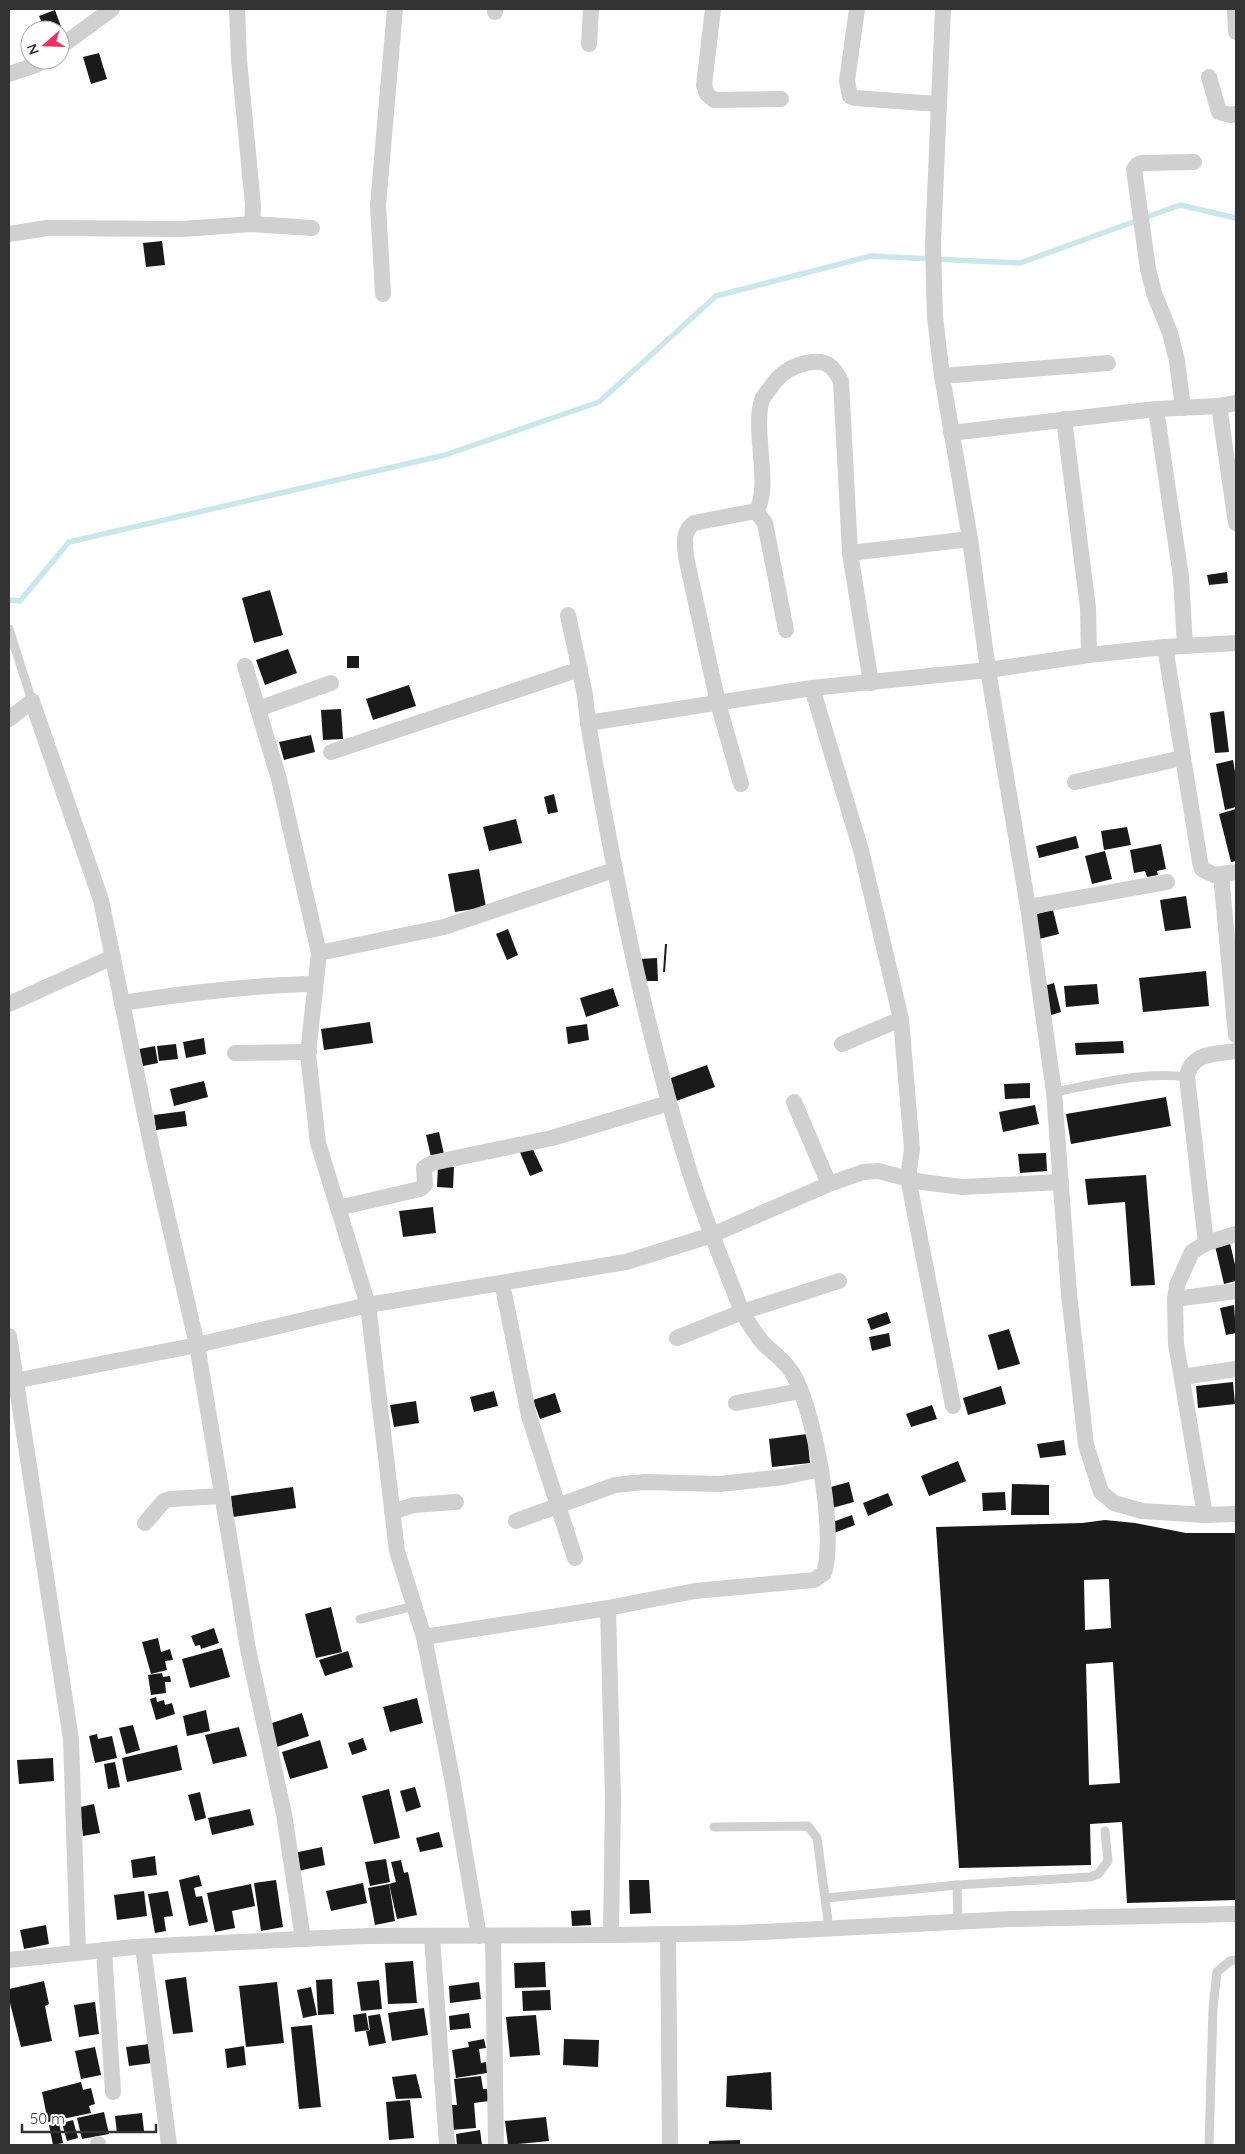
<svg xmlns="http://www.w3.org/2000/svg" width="1245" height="2154" font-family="Quicksand,sans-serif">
	<rect width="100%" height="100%" fill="#fff"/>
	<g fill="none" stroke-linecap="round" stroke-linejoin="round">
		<polyline stroke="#cae7ee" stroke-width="5.5" points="9,600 20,601 69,542 445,455 599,402 716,296 871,256 1020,263 1180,205 1236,218"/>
	</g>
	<g fill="#1a1a1a" fill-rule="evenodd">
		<polygon points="55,10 64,35 60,37 60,30 45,30 39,16"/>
		<polygon points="99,53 107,79 91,84 83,57"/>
		<polygon points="162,241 165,265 146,267 143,243"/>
		<polygon points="1227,572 1228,583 1209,585 1207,575"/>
		<polygon points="270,590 283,635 254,643 242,598"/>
		<polygon points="288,649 297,673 265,685 256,660"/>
		<rect x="347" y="656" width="12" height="12"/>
		<polygon points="409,685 416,706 373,720 366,699"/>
		<polygon points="341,709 343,739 323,740 321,710"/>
		<polygon points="1224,711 1229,752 1215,753 1210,713"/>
		<polygon points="311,735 315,752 284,760 279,742"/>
		<polygon points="1233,760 1236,778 1236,807 1225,810 1216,764"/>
		<polygon points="554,794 558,812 548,814 544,797"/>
		<polygon points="1236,809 1236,861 1231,862 1219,814"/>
		<polygon points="516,819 522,843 489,851 483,827"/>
		<polygon points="1127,827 1131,845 1104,850 1101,831"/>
		<polygon points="1076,836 1079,848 1039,858 1036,846"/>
		<polygon points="1161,844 1166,869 1157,871 1158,875 1147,877 1145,871 1134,873 1130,850"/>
		<polygon points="1105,851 1112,879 1092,884 1085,856"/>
		<polygon points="479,869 486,907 455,912 448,874"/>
		<polygon points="1186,896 1191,928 1165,931 1160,900"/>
		<polygon points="1053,910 1059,934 1039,939 1033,915"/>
		<polygon points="508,929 518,955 507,960 496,934"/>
		<polygon points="665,944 667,944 665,972 663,972"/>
		<polygon points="657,958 658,981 639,981 639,959"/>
		<polygon points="1206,971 1209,1006 1143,1012 1139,978"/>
		<polygon points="1054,983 1061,1012 1048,1016 1041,987"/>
		<polygon points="1097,984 1099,1004 1066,1007 1064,986"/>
		<polygon points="613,988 619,1006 586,1017 580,998"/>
		<polygon points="370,1022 373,1043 324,1050 321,1029"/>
		<polygon points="587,1024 589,1040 568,1044 566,1027"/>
		<polygon points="204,1038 206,1054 186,1058 183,1042"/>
		<polygon points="1123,1041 1124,1053 1076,1055 1075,1043"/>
		<polygon points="176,1044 178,1059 159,1061 157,1046"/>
		<polygon points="155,1046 158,1063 138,1067 134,1050"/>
		<polygon points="707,1065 715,1087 676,1101 668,1079"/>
		<polygon points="204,1081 208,1097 174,1106 170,1089"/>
		<polygon points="1030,1083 1030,1098 1005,1099 1004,1084"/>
		<polygon points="1166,1097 1171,1126 1071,1144 1066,1114"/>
		<polygon points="1035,1105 1039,1124 1003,1132 999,1112"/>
		<polygon points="185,1111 187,1126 156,1130 154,1115"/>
		<polygon points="439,1132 444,1154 431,1157 426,1135"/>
		<polygon points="531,1145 543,1171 530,1176 519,1150"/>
		<polygon points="1046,1153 1047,1171 1020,1173 1018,1154"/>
		<polygon points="438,1166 454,1167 453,1188 437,1187"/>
		<polygon points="1146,1175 1155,1285 1131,1286 1125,1202 1088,1205 1085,1179"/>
		<polygon points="433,1207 436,1233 403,1237 399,1211"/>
		<polygon points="1230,1243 1236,1269 1236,1281 1224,1284 1215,1246"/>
		<polygon points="1234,1305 1236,1333 1226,1335 1220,1308"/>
		<polygon points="887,1312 891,1323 871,1330 867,1319"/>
		<polygon points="1009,1329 1020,1364 998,1370 988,1335"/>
		<polygon points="889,1333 891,1346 872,1351 869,1337"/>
		<polygon points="1233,1382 1235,1404 1198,1408 1196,1386"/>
		<polygon points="1001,1386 1006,1404 968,1415 963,1398"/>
		<polygon points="494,1391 498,1406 474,1412 470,1397"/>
		<polygon points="555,1393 561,1412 540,1419 533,1400"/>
		<polygon points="416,1401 419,1423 394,1427 390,1405"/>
		<polygon points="932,1405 937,1419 911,1427 906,1414"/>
		<polygon points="807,1434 810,1463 772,1467 769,1439"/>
		<polygon points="1064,1440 1066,1455 1040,1458 1037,1444"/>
		<polygon points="958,1461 966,1481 929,1496 921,1476"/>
		<polygon points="849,1482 854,1502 832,1508 827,1488"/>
		<polygon points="1012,1484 1049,1485 1049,1515 1011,1515"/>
		<polygon points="293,1487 296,1508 233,1517 231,1496"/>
		<polygon points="1005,1492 1006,1510 983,1511 982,1493"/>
		<polygon points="888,1493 893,1505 868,1516 863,1503"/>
		<polygon points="852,1515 855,1525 834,1533 830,1523"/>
		<path d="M1105 1520 1135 1523 1186 1533H1236V1900L1127 1903 1122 1822 1090 1824 1091 1865 959 1868 936 1527 1082 1523ZM1109 1579 1111 1628 1085 1630 1084 1580ZM1113 1662 1120 1783 1089 1785 1086 1664Z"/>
		<polygon points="331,1607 342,1652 316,1658 305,1614"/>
		<polygon points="214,1628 219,1643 201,1649 200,1645 195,1646 191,1636"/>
		<polygon points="158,1638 161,1652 170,1649 173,1660 165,1661 167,1670 151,1674 142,1642"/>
		<polygon points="222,1648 230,1677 190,1688 182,1659"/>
		<polygon points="348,1651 353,1667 325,1676 319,1660"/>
		<polygon points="162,1673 163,1677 170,1676 171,1682 165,1682 166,1693 151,1695 148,1675"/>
		<polygon points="156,1697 157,1702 164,1700 165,1705 172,1703 175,1714 156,1720 150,1699"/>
		<polygon points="417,1698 423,1723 390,1732 383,1707"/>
		<polygon points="206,1710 210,1731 187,1736 183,1716"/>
		<polygon points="302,1713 309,1736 277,1747 269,1724"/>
		<polygon points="133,1725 140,1750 126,1754 119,1728"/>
		<polygon points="239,1727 247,1756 213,1764 205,1735"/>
		<polygon points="97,1734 98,1739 112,1736 117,1758 95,1763 89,1736"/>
		<polygon points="363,1738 367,1750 352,1755 348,1743"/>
		<polygon points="320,1740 328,1768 290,1779 282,1752"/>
		<polygon points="177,1745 182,1770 127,1782 122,1758"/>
		<polygon points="53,1758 54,1781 19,1784 17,1760"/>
		<polygon points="115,1762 120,1787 108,1789 104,1764"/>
		<polygon points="415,1787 421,1807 406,1812 400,1791"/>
		<polygon points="389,1789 400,1838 374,1844 362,1796"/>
		<polygon points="200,1792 206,1818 195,1821 188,1795"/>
		<polygon points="94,1804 100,1833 83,1836 80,1807"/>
		<polygon points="250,1809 254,1825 212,1835 208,1818"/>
		<polygon points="439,1832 443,1847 420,1852 416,1838"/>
		<polygon points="322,1847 325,1865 298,1871 294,1853"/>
		<polygon points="155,1856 157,1875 133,1878 131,1860"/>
		<polygon points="386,1859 390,1882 370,1886 365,1862"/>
		<polygon points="401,1860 404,1873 408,1872 417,1915 397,1919 389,1884 396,1882 391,1862"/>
		<polygon points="199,1875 202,1886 194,1888 196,1897 202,1896 208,1922 189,1926 179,1880"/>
		<polygon points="276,1880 283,1927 261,1931 254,1883"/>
		<polygon points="629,1880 649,1880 651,1913 630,1914"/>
		<polygon points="363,1883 367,1903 331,1911 326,1891"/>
		<polygon points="251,1884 255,1906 232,1911 235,1928 215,1932 207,1893"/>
		<polygon points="389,1884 395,1921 375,1925 368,1888"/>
		<polygon points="144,1891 147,1916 117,1920 114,1895"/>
		<polygon points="168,1891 173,1916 164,1917 166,1931 155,1933 148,1894"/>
		<polygon points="590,1910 591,1925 572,1926 571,1911"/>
		<polygon points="46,1925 49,1944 24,1949 20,1930"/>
		<polygon points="413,1961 417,2003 388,2004 385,1963"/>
		<polygon points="545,1962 546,1987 515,1988 514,1963"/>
		<polygon points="186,1977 193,2032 173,2034 165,1980"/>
		<polygon points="332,1979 334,2014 318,2015 316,1980"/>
		<polygon points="379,1980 382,2009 361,2011 357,1982"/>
		<polygon points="44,1981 49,2004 45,2006 52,2041 21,2047 9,1999 9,1989"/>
		<polygon points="277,1982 284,2043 246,2047 239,1986"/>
		<polygon points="479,1982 481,1999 450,2003 449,1986"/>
		<polygon points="311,1987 317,2015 303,2018 297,1990"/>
		<polygon points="550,1990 551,2010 523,2011 522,1991"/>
		<polygon points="95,2002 99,2034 79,2037 74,2005"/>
		<polygon points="424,2008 428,2035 392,2041 388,2013"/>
		<polygon points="366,2013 369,2030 355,2032 353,2015"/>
		<polygon points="469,2013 471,2028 450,2030 449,2016"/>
		<polygon points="380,2014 386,2043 369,2046 366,2031 370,2030 368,2016"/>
		<polygon points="536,2015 540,2055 510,2057 506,2017"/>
		<polygon points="312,2025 321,2107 299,2109 291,2027"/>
		<polygon points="484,2039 486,2048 479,2049 481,2063 486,2062 487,2073 456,2078 452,2050 469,2047 468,2042"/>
		<polygon points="564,2039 599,2040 598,2067 563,2065"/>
		<polygon points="149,2044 152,2063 129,2066 126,2047"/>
		<polygon points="244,2046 246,2065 227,2068 225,2049"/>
		<polygon points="95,2047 101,2075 81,2079 75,2051"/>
		<polygon points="771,2072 772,2110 726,2107 727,2076"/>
		<polygon points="416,2074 422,2098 396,2099 392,2077"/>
		<polygon points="481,2076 483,2089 487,2089 489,2101 474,2103 476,2128 451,2130 448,2105 457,2105 454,2079"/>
		<polygon points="81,2082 83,2090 91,2088 95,2104 89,2106 91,2113 48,2122 42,2092"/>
		<polygon points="410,2100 414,2138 389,2140 386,2102"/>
		<polygon points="104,2112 109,2134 82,2139 77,2118"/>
		<polygon points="142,2113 144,2131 117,2133 115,2116"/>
		<polygon points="546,2117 549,2141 508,2145 505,2121"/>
		<polygon points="73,2120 78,2138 67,2141 62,2123"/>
		<polygon points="59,2123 63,2143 53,2145 49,2125"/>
		<polygon points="480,2130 482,2145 457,2145 456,2134"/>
		<polygon points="740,2140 740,2145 709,2145 709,2141"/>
	</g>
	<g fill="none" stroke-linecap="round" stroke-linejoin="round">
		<g stroke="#d0d0d0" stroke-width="9">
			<polyline points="9,629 32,701"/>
			<path d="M1054 1092C1097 1084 1143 1071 1187 1077"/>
			<polyline points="360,1619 414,1606"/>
			<polyline points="714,1827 808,1826 817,1838 829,1928"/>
			<polyline points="826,1898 957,1885"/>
			<polyline points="958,1922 957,1885 1090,1877 1098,1874 1108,1861 1105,1831"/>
			<polyline points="1209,2145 1213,2008 1217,1972 1230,1961 1236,1960"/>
		</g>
		<g stroke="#d0d0d0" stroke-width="16">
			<polyline points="237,9 239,60 253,205 252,224"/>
			<polyline points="495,9 495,12"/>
			<polyline points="713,9 704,85 707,94 714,100 781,99"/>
			<polyline points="857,9 847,81 850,96 855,98 938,104"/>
			<polyline points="943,9 933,243 935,317 942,376 970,539 988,670 1028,907 1054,1092 1069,1294 1086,1445 1101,1492 1114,1503 1142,1511 1205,1515 1236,1514"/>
			<polyline points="1235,9 1236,32"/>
			<polyline points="589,44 591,9"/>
			<polyline points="60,47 112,9"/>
			<polyline points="9,74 36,65 42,60"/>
			<polyline points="1209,77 1219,112 1230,115 1236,114"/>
			<polyline points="9,234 47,228 182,229 252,224 312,228"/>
			<polyline points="383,294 378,205 395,9"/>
			<polyline points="942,376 1108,363"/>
			<polyline points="1219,406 1236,523"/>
			<polyline points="1183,408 1177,361 1170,333 1154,293 1148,269 1134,169 1137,165 1142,163 1194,162"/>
			<polyline points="1156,409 1181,577 1185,646"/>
			<polyline points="1064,419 1088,608 1089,655"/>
			<polyline points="951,433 1156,409 1219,406 1236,403"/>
			<polyline points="756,511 765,523 786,630"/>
			<polyline points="850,553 970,539"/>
			<polyline points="568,615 585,695 588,723"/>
			<polyline points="1165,647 1200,862 1202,869 1214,875 1236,872"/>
			<polyline points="245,666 279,779 319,953 308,1054 318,1143 368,1305 397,1551 424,1637 452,1778 479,1936"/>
			<polyline points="812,688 861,850 901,1019 912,1149 908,1178 953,1406"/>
			<polyline points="258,709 331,683"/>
			<polyline points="9,719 32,701 101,900 152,1149 197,1345 248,1649 284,1814 303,1939"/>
			<polyline points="331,752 580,669"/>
			<polyline points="1075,782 1182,758"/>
			<path d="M741 784 718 703 686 557C685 543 682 532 694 523L756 511C772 488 752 430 762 400 764 395 770 389 773 384 782 372 796 364 812 362 828 360 834 368 841 381L850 553 871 683"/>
			<polyline points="1221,875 1236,1035"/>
			<polyline points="1028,907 1167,882"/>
			<polyline points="319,953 444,927 614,870"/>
			<path d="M122 1003C187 993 250 985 315 984"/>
			<polyline points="9,1004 113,957"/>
			<polyline points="842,1044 901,1019"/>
			<polyline points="235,1053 309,1052"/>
			<polyline points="794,1102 829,1184"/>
			<polyline points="338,1208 420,1189 425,1185 424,1168 432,1163 552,1138 669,1103"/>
			<path d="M1206 1243 1187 1077C1191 1052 1216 1054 1236 1051"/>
			<polyline points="502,1283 529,1416 575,1558"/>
			<polyline points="1175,1299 1236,1291"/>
			<polyline points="9,1336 71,1739 78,1952"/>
			<polyline points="677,1338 742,1312 839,1281"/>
			<polyline points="1182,1377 1236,1369"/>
			<polyline points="9,1382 197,1345 368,1305 626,1262 712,1235 829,1184 863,1172 878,1171 922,1182 962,1187 1061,1182"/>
			<polyline points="736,1403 801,1391"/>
			<polyline points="392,1512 414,1505 456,1502"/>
			<polyline points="1205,1515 1176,1344 1175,1299 1177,1285 1192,1252 1206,1243 1236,1234"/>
			<polyline points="516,1521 615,1485 644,1482 720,1484 783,1477 821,1469"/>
			<polyline points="145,1523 164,1501 170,1499 222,1496"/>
			<polyline points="424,1637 608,1608"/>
			<polyline points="668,1934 670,2145"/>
			<path d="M611 1935 613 1800 608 1608 695 1591 814 1580 824 1573C837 1534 814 1405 791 1371 784 1360 773 1353 764 1344 755 1334 749 1324 742 1312 724 1264 703 1216 688 1167 643 1021 614 873 588 723L812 688 988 670 1089 655 1165 647 1236 643"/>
			<polyline points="432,1936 447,2145"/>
			<polyline points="493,1936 496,2145"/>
			<polyline points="143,1947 169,2145"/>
			<polyline points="104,1950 113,2092"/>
			<polyline points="9,1960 134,1947 366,1936 611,1935 741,1933 1011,1919 1236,1914"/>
			<polyline points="98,2144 98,2145"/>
		</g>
	</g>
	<rect width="1245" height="2154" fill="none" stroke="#333333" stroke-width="20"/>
	<g transform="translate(45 45) rotate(250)"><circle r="24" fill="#ffffff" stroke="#adadad"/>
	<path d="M0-4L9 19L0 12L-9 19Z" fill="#ef3064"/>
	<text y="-8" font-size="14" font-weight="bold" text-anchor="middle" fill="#333333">N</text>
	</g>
	<path d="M22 2124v8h134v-8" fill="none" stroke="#333333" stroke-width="2.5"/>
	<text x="30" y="2124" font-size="15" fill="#333333" stroke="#ffffff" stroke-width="4" paint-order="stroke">50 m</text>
</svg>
